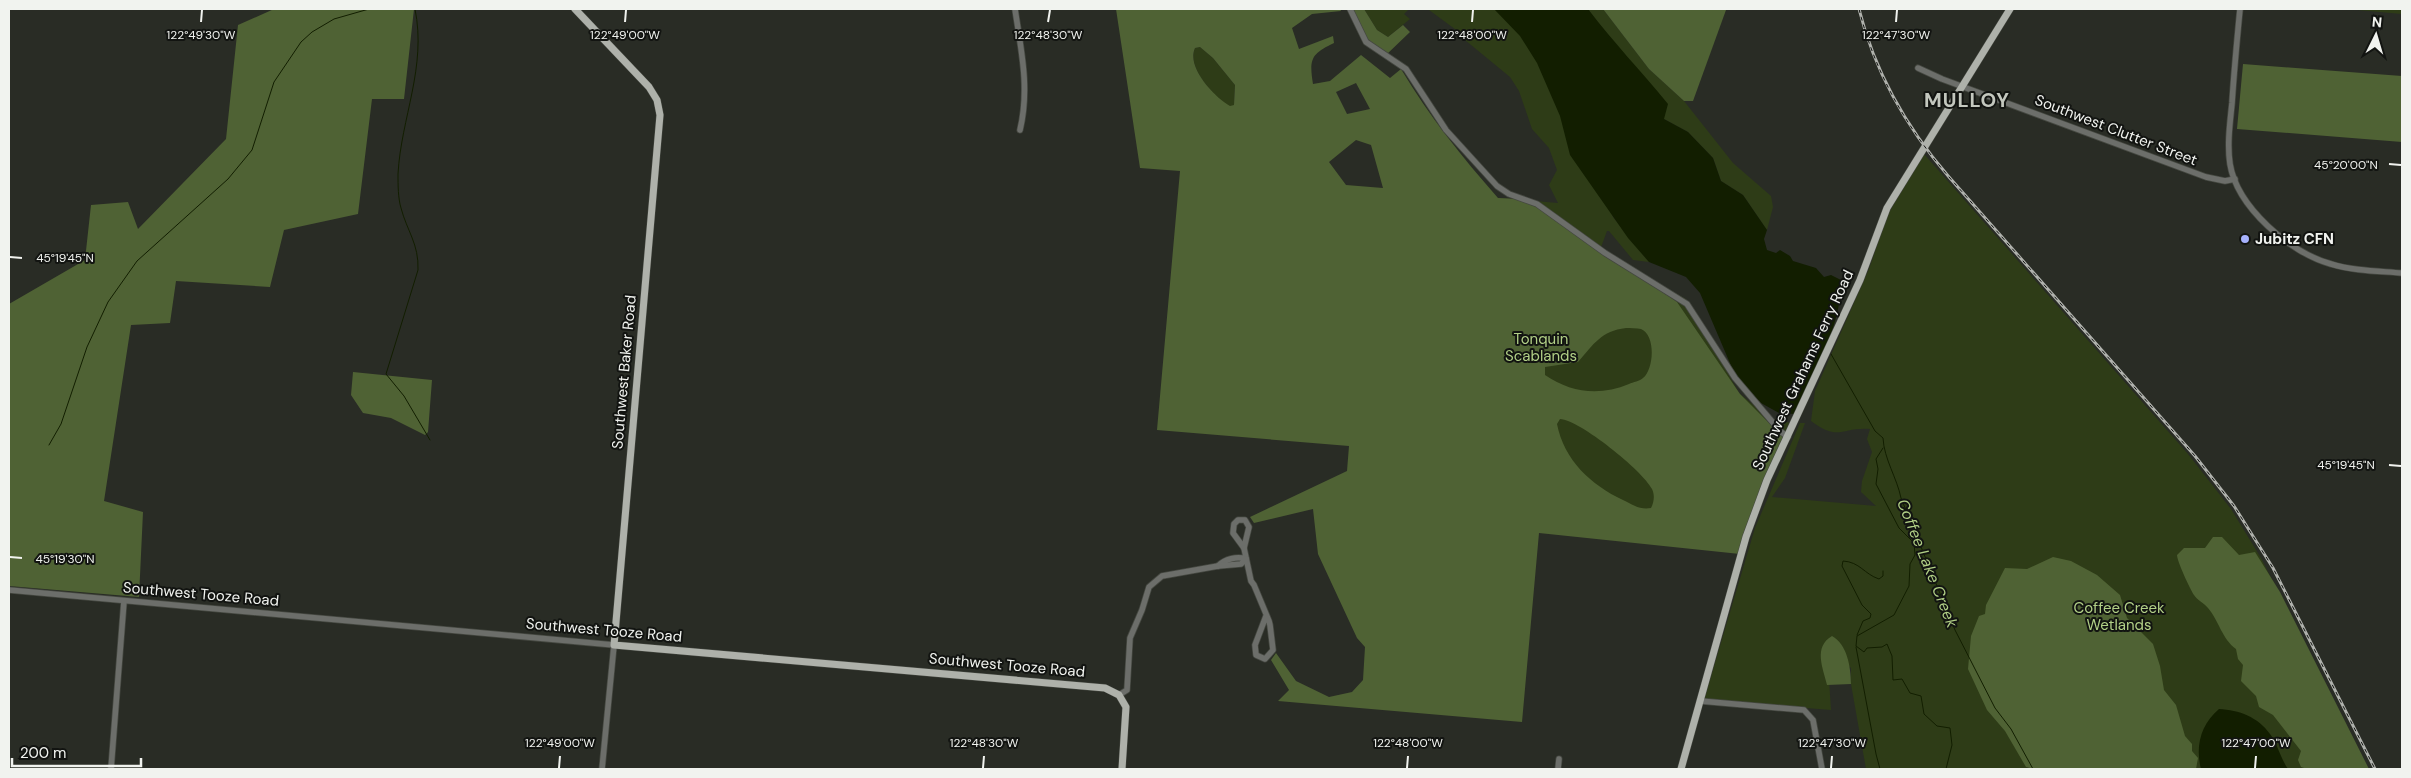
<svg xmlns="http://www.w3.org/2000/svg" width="2411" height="778" font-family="'DM Sans',sans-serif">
	<rect width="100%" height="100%" fill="#292c25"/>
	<g fill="#2e3c17">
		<polygon points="1364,9 1551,9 1613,217 1649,262 1633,260 1609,231 1607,231 1600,250 1686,299 1739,393 1769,418 1791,423 1762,489 1539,533 1440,193 1558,203 1549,185 1557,170 1549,148 1532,129 1519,91 1510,77 1465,40 1466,38 1463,35 1429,10 1408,10 1404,14 1410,19 1388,37 1377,30"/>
		<polygon points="1588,9 1603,9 1649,69 1684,101 1733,163 1771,196 1773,207 1767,230 1743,195 1721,181 1713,158 1688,132 1664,119"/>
		<polygon points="2347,9 2402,9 2402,14"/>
		<path d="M1200 47 1213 58 1235 85 1234 105 1230 107C1214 97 1186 67 1195 48Z"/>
		<path d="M1924 154 2188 454 2231 509 2261 558 2367 769H2092L2026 767 2034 769H1866L1851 684V668L1827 648 1831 710 1704 700 1755 528 1800 423H1805L1785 478 1772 497 1876 506 1861 492 1862 481 1872 452 1867 439 1870 429C1841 427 1839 442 1811 421L1815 391 1869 269 1888 214Z"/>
	</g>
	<g fill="#4f6234" fill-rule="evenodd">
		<polygon points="274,9 414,9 404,99 372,99 358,214 284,230 270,287 176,281 170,323 131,325 104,501 143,512 139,597 9,586 9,304 85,260 91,205 128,202 138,229 226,139 238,25"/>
		<path d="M1116 9H1340L1341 11 1312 14 1292 28 1299 49 1333 36 1334 43C1311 54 1309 59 1313 84L1330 81 1361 55 1390 78 1401 69C1429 116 1462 157 1498 198L1520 199 1537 205 1677 302 1740 394 1784 438 1740 554 1539 533 1522 722 1278 701 1289 690 1271 660 1276 653 1296 681 1329 697 1352 692 1363 680 1365 647 1357 638 1318 554 1313 509 1254 523 1250 517 1347 471 1349 446 1157 430 1180 171 1140 168ZM1200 47 1213 58 1235 85 1234 105 1230 106C1214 97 1186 67 1195 48ZM1356 83 1370 109 1347 114 1336 92ZM1356 140 1371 145 1383 188 1346 185 1329 162ZM1626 328C1630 328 1637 328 1641 329 1656 335 1654 369 1643 378 1640 381 1633 382 1629 384 1600 396 1571 393 1545 375V367L1578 362C1594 344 1601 331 1626 328ZM1560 419C1580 420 1643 471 1652 489 1655 495 1654 502 1651 508 1640 510 1633 505 1623 500 1591 485 1564 460 1557 424Z"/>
		<polygon points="1350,9 1364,9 1377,30 1388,37 1403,25 1410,32 1386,55 1371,46"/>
		<polygon points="1603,9 1726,10 1693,101 1684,101 1649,69"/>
		<polygon points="2243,64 2402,76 2402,142 2237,129"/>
		<polygon points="353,372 432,380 428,432 425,435 391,418 363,413 351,395"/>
		<path d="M2213 537H2222L2239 555 2255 552 2280 592 2369 769H2307L2301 767 2298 760 2301 751 2273 715 2259 707 2256 696 2241 681 2243 665 2238 659 2236 649C2222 639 2219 621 2208 608 2204 603 2197 600 2194 595 2190 589 2177 561 2177 555L2184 548H2205Z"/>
		<polygon points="2053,557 2071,561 2097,575 2120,595 2127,618 2153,644 2160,666 2164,690 2176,705 2185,736 2192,744 2192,751 2198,758 2196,769 2034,769 2026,767 2005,731 1987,710 1968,669 1971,636 1979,616 1985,614 1986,605 2005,568 2027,569"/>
		<path d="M1832 636C1847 644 1851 667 1851 684L1827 685C1823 668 1813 647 1832 636Z"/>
	</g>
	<g fill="#121e00">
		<path d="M1494 9H1588C1613 42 1642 72 1668 104L1664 119 1688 132 1713 158 1721 181 1743 195 1767 230 1764 239 1767 250 1776 253 1780 250 1790 256 1793 261 1816 268 1824 277 1831 275 1841 280C1842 327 1813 372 1794 414L1779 413 1761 403 1750 392 1735 375 1700 293 1686 277 1649 262 1628 238 1570 155 1560 116 1537 63 1520 36Z"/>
		<path d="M2219 709C2239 710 2258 717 2270 734 2277 743 2281 759 2288 769H2201C2195 746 2201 724 2219 709Z"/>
	</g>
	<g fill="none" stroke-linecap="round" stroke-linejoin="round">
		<g stroke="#121e00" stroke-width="1">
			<path d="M415 9C427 67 401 118 398 174 398 185 398 198 401 208 407 231 419 244 418 270L386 374 404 396 430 440"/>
			<path d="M1831 354 1875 431 1883 438C1884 459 1897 478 1901 498L1955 630 1995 708 2011 729 2033 769"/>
			<polyline points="49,445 61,424 87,347 108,302 137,261 228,179 252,150 274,82 301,42 312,32 334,19 369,9"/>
			<polyline points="1883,448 1876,459 1878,469 1876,484 1899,528 1914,543 1915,555 1910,564 1909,586 1894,615 1857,636 1856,646 1864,652 1867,648 1882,647 1887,644 1892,656 1893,680 1902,679 1910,693 1921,696 1924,714 1937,726 1950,728 1952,745 1946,769"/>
			<path d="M1857 635 1863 621 1870 618 1871 614 1862 605 1842 566 1843 561C1860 562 1864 574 1879 579L1883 576V571"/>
			<polyline points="1856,647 1876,754 1880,769"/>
		</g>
		<g stroke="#454841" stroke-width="7">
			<g id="minor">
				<path d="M1015 9C1021 50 1030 88 1020 130"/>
				<polyline points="1350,9 1366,42 1406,69 1446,130 1497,186 1509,194 1537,204 1605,253 1687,304 1735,378 1780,431 1788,437"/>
				<path d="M2240 9C2237 40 2234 72 2232 103 2230 123 2227 144 2230 164 2237 207 2290 253 2331 264 2354 271 2378 271 2402 273"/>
				<polyline points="1918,68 1942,79 2206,177 2225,181 2235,179"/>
				<polygon points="1238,520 1245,520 1249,527 1244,548 1233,533 1234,524"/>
				<polyline points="1244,548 1251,581 1254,585 1269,621 1270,625 1273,650 1265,659 1256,655 1255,645 1266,616"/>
				<path d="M1218 566C1225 559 1237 556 1246 559"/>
				<polyline points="9,590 614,645 602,769"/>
				<polyline points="1119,695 1127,690 1130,638 1142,610 1149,587 1162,576 1218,566 1241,564 1246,559"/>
				<polyline points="1700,701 1804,710 1813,720 1822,769"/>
				<polyline points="111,769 124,601"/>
				<polyline points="1558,769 1559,759"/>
			</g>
		</g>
		<g stroke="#454841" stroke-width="8">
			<g id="major">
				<polyline points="575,9 649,87 657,100 660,115 614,645 1105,688 1119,695 1126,707 1122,769"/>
				<polyline points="1681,769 1746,537 1767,480 1860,280 1887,208 2010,9"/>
			</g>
		</g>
		<use href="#minor" stroke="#6c6e6a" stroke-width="5.5"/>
		<use href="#major" stroke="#aeb1aa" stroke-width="7"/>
		<g stroke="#b0b2ad" stroke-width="3">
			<path id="rail" d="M1859 9C1875 73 1906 127 1949 177L2195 456 2234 506 2273 568 2375 769"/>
		</g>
		<use href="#rail" stroke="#121411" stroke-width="1" stroke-dasharray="4" stroke-linecap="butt"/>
	</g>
	<path fill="none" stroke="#f1f3ef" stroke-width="2" d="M201 22 202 10M625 22 626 10M1048 22 1050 10M1472 22 1473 10M1896 22 1897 10M2389 164 2401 165M10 257 22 258M2389 465 2401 466M10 557 22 558M559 768 560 756M983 768 984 756M1407 768 1408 756M1831 768 1832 756M2255 768 2256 756"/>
	<circle fill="#a6b1fc" stroke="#121411" stroke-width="2" cx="2245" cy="239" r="5"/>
	<g text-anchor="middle" stroke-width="4" stroke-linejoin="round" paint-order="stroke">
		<g font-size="15" fill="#f1f3ef" stroke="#121411">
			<text transform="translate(2116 130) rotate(21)" y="5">Southwest Clutter Street</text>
			<text transform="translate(1803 370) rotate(-65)" y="5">Southwest Grahams Ferry Road</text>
			<text transform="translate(624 372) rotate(-85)" y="5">Southwest Baker Road</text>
			<text transform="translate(201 594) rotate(5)" y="5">Southwest Tooze Road</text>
			<text transform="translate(604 630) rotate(5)" y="5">Southwest Tooze Road</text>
			<text transform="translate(1007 665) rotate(5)" y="5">Southwest Tooze Road</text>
		</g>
		<g font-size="15" font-weight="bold" fill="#f1f3ef" stroke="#121411" text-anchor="start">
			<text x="2255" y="244">Jubitz CFN</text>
		</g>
		<g font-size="15" fill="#b2d087" stroke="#121411">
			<text x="1541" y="344">Tonquin<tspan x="1541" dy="17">Scablands</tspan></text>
			<text x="2119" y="613">Coffee Creek<tspan x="2119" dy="17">Wetlands</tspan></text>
		</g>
		<g font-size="16" font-style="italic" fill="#b0ce85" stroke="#121411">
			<text transform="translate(1928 563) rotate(68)" y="6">Coffee Lake Creek</text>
		</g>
		<g font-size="20" font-weight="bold" letter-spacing="1" fill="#c3c7be" stroke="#121411">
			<text x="1967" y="107">MULLOY</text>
		</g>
	</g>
	<g font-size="12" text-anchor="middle" fill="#f1f3ef" stroke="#121411" stroke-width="4" stroke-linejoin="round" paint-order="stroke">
		<text x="201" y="39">122°49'30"W</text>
		<text x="625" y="39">122°49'00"W</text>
		<text x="1048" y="39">122°48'30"W</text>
		<text x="1472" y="39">122°48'00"W</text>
		<text x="1896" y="39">122°47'30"W</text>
		<text x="2346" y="169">45°20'00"N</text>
		<text x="65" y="262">45°19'45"N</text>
		<text x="2346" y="469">45°19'45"N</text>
		<text x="65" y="563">45°19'30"N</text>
		<text x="560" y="747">122°49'00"W</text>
		<text x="984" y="747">122°48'30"W</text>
		<text x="1408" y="747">122°48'00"W</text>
		<text x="1832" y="747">122°47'30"W</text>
		<text x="2256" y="747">122°47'00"W</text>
	</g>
	<rect width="2411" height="778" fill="none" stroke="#f1f3ef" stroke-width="20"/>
	<g transform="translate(2376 35) rotate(5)" stroke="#121411" stroke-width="4" paint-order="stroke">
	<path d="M0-4L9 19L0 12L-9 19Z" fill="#f1f3ef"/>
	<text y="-8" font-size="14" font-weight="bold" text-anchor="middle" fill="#f1f3ef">N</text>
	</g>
	<path d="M12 758v8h129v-8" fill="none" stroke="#f1f3ef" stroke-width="2.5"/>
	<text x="20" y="758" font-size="15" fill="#f1f3ef" stroke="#121411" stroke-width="4" paint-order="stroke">200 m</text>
</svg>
